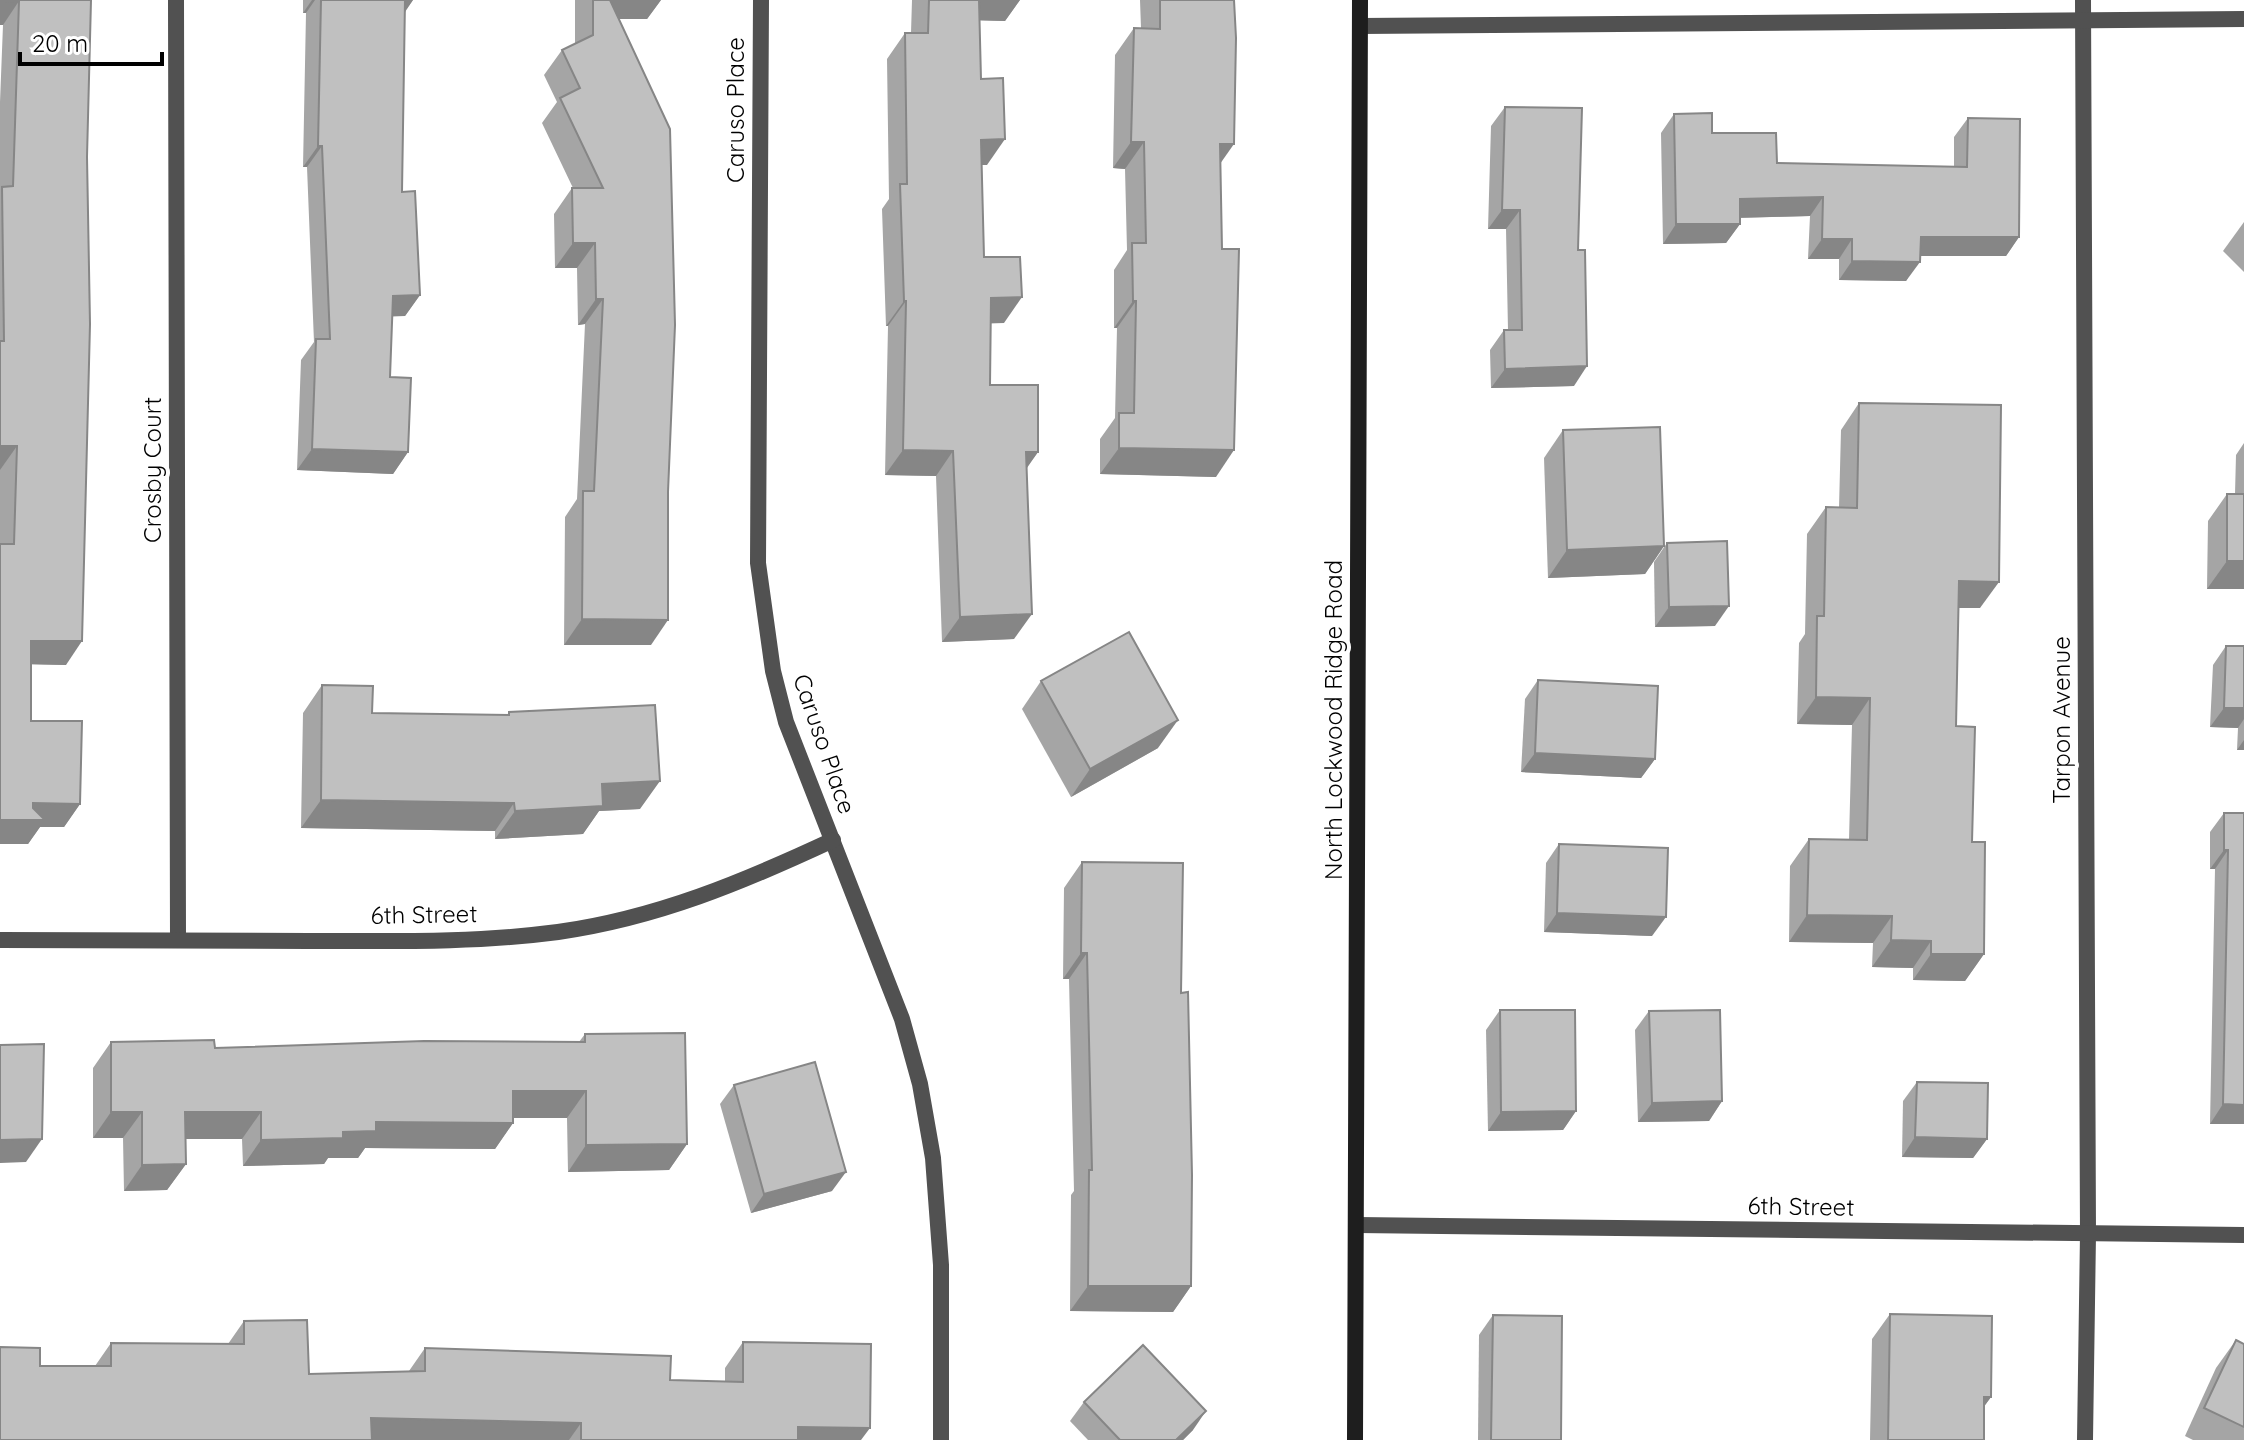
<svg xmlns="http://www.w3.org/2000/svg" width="2244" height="1440" font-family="Quicksand,sans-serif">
	<rect width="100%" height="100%" fill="#fff"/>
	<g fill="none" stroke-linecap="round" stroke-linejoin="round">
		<g stroke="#515151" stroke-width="16">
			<polyline points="176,0 178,940"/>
			<polyline points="761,0 758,563 773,671 786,722 902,1019 920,1084 933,1158 941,1265 941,1440"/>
			<polyline points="2083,0 2088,1234 2085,1440"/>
			<polyline points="1360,26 2244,19"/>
			<path d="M0 940C103 940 206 940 309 941 392 941 475 943 558 932 657 918 743 882 833 840"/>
			<polyline points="1357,1225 2244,1235"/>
		</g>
		<polyline stroke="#1e1e1e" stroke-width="16" points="1355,1440 1360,0"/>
	</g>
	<g fill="#a5a5a5">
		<polygon points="0,0 91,0 66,665 31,664 31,721 80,804 64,827 40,827 28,844 0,844 0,102 3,25 0,25"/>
		<polygon points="303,0 413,0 404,12 402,192 420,295 405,316 392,316 390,377 408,452 393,474 297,470 301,360 314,342 307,167 303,167 306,13 303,13"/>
		<polygon points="575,0 661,0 647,19 619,19 651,645 564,645 565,517 577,499 585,324 578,325 577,268 555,268 554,214 572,188 573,188 542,123 557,102 544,75 562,50 575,44"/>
		<polygon points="912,0 1020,0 1005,21 979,20 981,79 987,165 982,165 984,257 1004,323 991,323 990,385 1038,452 1026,468 1014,639 942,642 936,476 885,475 888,326 886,326 882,209 889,199 887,59 905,33 911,33"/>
		<polygon points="1140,0 1234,0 1221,163 1216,477 1100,474 1100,439 1115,418 1117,328 1114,328 1114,270 1127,250 1125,169 1113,168 1115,55 1134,28 1141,28"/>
		<polygon points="1505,107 1574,386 1491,388 1490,350 1504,330 1508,330 1506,229 1488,229 1491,126"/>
		<polygon points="1674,114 1712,133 1777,163 1954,167 1954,137 1968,118 2019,237 2006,256 1920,256 1906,281 1839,280 1839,259 1808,259 1810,216 1740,218 1740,224 1726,243 1663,244 1661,133"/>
		<polygon points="2244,222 2244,272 2223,251"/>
		<polygon points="1859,403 1980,608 1958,608 1956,726 1972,842 1984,954 1965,981 1913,980 1913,968 1872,967 1873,943 1789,942 1790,866 1809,839 1849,840 1852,725 1797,724 1799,643 1805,634 1807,534 1826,507 1839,508 1841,430"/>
		<polygon points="1563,430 1664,546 1645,574 1548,578 1544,458"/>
		<polygon points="2244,443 2244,589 2207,589 2208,521 2227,494 2235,494 2236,455"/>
		<polygon points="1667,543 1715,626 1655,627 1654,562"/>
		<polygon points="2226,646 2244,646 2244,750 2237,750 2238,728 2210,727 2213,665"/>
		<polygon points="1538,680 1655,759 1641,778 1521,772 1525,699"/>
		<polygon points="1041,681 1158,748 1071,797 1022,709"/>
		<polygon points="322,685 372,713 507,715 509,712 640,809 599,811 583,834 495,839 495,831 301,828 303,713"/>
		<polygon points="2224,813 2244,813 2244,1124 2210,1124 2215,869 2210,869 2210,832"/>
		<polygon points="1559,844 1652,936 1544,932 1546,863"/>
		<polygon points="1082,862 1181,993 1191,1286 1173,1312 1070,1311 1071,1195 1074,1191 1069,979 1063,979 1064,888"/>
		<polygon points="1500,1010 1576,1111 1563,1130 1488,1131 1486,1030"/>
		<polygon points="1649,1011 1722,1101 1709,1121 1638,1122 1635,1030"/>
		<polygon points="585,1034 687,1144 669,1170 568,1172 567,1118 513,1118 513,1123 495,1149 365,1148 358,1158 328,1158 324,1164 243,1166 242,1139 185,1139 186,1164 167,1190 124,1191 123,1138 93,1138 93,1068 111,1042 215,1048 579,1042"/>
		<polygon points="1917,1082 1987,1139 1973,1158 1902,1157 1903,1101"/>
		<polygon points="734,1085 832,1191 751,1213 720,1104"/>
		<polygon points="1890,1314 1991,1397 1984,1406 1984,1440 1870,1440 1872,1339"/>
		<polygon points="1493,1315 1561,1440 1478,1440 1479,1335"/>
		<polygon points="244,1321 309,1374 409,1371 425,1348 670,1380 725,1382 725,1368 743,1342 861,1440 0,1440 40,1366 95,1366 111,1343 228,1344"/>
		<polygon points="2236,1340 2244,1344 2244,1440 2193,1440 2185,1436 2216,1368"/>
		<polygon points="1084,1402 1193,1430 1183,1440 1088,1440 1070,1421"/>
	</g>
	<g fill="#868686">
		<polygon points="312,0 315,0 306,13 303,13"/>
		<polygon points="400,0 413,0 403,15"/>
		<polygon points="603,0 661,0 647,19 593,19"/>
		<polygon points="974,0 1020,0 1005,21 960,20"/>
		<polygon points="19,1 3,25 0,25 0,2"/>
		<polygon points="1005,139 987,165 963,165 981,140"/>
		<polygon points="1131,142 1144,142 1125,169 1113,168"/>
		<polygon points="1220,144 1234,144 1215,171"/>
		<polygon points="318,146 322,146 307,167 303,167"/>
		<polygon points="1823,197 1810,216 1726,218 1740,199"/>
		<polygon points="1502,210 1520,210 1506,229 1488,229"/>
		<polygon points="1676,224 1740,224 1726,243 1663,244"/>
		<polygon points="1921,237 2019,237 2006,256 1907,256"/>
		<polygon points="1822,239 1852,239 1839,259 1808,259"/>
		<polygon points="573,243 595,243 577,268 555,268"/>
		<polygon points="1852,261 1920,262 1906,281 1839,280"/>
		<polygon points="420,295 405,316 378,317 393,296"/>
		<polygon points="1022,297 1004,323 973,324 991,298"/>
		<polygon points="596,299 603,299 585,324 578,325"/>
		<polygon points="904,301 906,301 888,326 886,326"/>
		<polygon points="1133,301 1136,301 1117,328 1114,328"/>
		<polygon points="1587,366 1574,386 1491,388 1505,369"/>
		<polygon points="0,446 17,446 0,470"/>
		<polygon points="1119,448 1234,450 1216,477 1100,474"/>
		<polygon points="312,449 408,452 393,474 297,470"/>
		<polygon points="903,450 953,451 936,476 885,475"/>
		<polygon points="1026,452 1038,452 1020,478"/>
		<polygon points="1664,546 1645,574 1548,578 1567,550"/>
		<polygon points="2227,561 2244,561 2244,589 2207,589"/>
		<polygon points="1959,581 1999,582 1980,608 1940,608"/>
		<polygon points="1729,606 1715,626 1655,627 1669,607"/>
		<polygon points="1032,614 1014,639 942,642 960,617"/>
		<polygon points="582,619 668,620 651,645 564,645"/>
		<polygon points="31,641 82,641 66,665 15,664"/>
		<polygon points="1816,697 1870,698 1852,725 1797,724"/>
		<polygon points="2224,708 2244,708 2244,719 2238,728 2210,727"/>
		<polygon points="1178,720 1158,748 1071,797 1090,769"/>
		<polygon points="2244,740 2244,750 2237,750"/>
		<polygon points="1535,753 1655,759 1641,778 1521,772"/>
		<polygon points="660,781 640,809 599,811 583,834 495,839 515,811 602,784"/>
		<polygon points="321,800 514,803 495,831 301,828"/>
		<polygon points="33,803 80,804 64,827 40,827 28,844 0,844 0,820"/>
		<polygon points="2224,850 2228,850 2215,869 2210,869"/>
		<polygon points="1557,913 1666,917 1652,936 1544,932"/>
		<polygon points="1807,915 1892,916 1873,943 1789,942"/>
		<polygon points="1891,940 1931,941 1913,968 1872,967"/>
		<polygon points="1081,953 1087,953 1069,979 1063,979"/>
		<polygon points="1931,954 1984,954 1965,981 1913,980"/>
		<polygon points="513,1091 586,1091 567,1118 495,1118"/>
		<polygon points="1722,1101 1709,1121 1638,1122 1652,1103"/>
		<polygon points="2223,1104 2244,1105 2244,1124 2210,1124"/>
		<polygon points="1576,1111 1563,1130 1488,1131 1501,1112"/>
		<polygon points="111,1112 142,1112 123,1138 93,1138"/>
		<polygon points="185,1112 261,1112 242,1139 167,1139"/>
		<polygon points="376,1122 513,1123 495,1149 365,1148 358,1158 328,1158 324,1164 243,1166 261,1140 343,1132"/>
		<polygon points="1915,1137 1987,1139 1973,1158 1902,1157"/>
		<polygon points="42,1139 26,1162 0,1163 0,1140"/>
		<polygon points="687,1144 669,1170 568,1172 586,1145"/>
		<polygon points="186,1164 167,1190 124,1191 142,1165"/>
		<polygon points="846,1172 832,1191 751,1213 764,1194"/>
		<polygon points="1088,1286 1191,1286 1173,1312 1070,1311"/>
		<polygon points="1984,1397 1991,1397 1973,1422"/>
		<polygon points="1206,1411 1193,1430 1183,1440 1176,1440"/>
		<polygon points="371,1418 581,1423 569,1440 356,1440"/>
		<polygon points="798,1427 870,1428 861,1440 789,1440"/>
	</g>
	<g fill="#c0c0c0" stroke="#868686" stroke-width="2">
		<polygon points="0,0 91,0 87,157 90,324 82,641 31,641 31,721 82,721 80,804 33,803 33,808 45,820 0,820 0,544 14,544 17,446 0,446 0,341 4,341 2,187 13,186 19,1 0,2"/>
		<polygon points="321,0 405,0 402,192 415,191 420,295 393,296 390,377 411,378 408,452 312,449 316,339 330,339 322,146 318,146"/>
		<polygon points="593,0 610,0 670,129 675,325 668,492 668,620 582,619 583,491 594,491 603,299 596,299 595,243 573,243 572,188 603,188 560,98 580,88 562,50 593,35"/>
		<polygon points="929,0 979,0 981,79 1003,78 1005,139 981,140 984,257 1020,257 1022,297 991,298 990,385 1038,385 1038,452 1026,452 1032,614 960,617 953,451 903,450 906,301 904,301 900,184 907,184 905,33 928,33"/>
		<polygon points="1160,0 1234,0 1236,38 1234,144 1220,144 1222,249 1239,249 1234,450 1119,448 1119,413 1134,413 1136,301 1133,301 1132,243 1146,243 1144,142 1131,142 1134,28 1160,29"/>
		<polygon points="1505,107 1582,108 1578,250 1585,250 1587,366 1505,369 1504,330 1522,330 1520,210 1502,210"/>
		<polygon points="1712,113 1712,133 1776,133 1777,163 1967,167 1968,118 2020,119 2019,237 1921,237 1920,262 1852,261 1852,239 1822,239 1823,197 1740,199 1740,224 1676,224 1674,114"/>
		<polygon points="1859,403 2001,405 1999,582 1959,581 1956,726 1975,727 1972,842 1985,842 1984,954 1931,954 1931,941 1891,940 1892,916 1807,915 1809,839 1867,840 1870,698 1816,697 1817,616 1824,616 1826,507 1857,508"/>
		<polygon points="1660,427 1664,546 1567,550 1563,430"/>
		<rect x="2227" y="494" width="17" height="67"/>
		<polygon points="1727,541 1729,606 1669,607 1667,543"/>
		<polygon points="1129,632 1178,720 1090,769 1041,681"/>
		<polygon points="2226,646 2244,646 2244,708 2224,708"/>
		<polygon points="1538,680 1658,686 1655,759 1535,753"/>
		<polygon points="322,685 373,686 372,713 509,715 509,712 655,705 660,781 602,784 603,806 515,811 514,803 321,800"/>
		<polygon points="2224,813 2244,813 2244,1105 2223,1104 2228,850 2224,850"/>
		<polygon points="1559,844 1668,848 1666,917 1557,913"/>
		<polygon points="1082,862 1183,863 1181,993 1188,992 1192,1175 1191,1286 1088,1286 1089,1170 1092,1170 1087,953 1081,953"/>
		<polygon points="1500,1010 1575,1010 1576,1111 1501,1112"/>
		<polygon points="1720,1010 1722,1101 1652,1103 1649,1011"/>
		<polygon points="685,1033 687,1144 586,1145 586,1091 513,1091 513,1123 376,1122 376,1131 343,1132 343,1138 261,1140 261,1112 185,1112 186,1164 142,1165 142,1112 111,1112 111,1042 214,1040 215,1048 424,1041 585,1042 585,1034"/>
		<polygon points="44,1044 42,1139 0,1140 0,1045"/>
		<polygon points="815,1062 846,1172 764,1194 734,1085"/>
		<polygon points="1917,1082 1988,1083 1987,1139 1915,1137"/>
		<polygon points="1890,1314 1992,1316 1991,1397 1984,1397 1984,1440 1888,1440"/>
		<polygon points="1493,1315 1562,1316 1561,1440 1491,1440"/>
		<polygon points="307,1320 309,1374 425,1371 425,1348 671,1356 670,1380 743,1382 743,1342 871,1344 870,1428 798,1427 798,1440 581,1440 581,1423 371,1418 372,1440 0,1440 0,1347 40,1348 40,1366 111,1366 111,1343 244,1344 244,1321"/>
		<polygon points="2236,1340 2244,1344 2244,1427 2204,1408"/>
		<polygon points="1143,1345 1206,1411 1176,1440 1120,1440 1084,1402"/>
	</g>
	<g text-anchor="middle" stroke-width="8" stroke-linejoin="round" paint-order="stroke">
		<g font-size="24" fill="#000" stroke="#fff">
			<text transform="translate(736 110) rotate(-90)" y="8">Caruso Place</text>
			<text transform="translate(153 470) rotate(-90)" y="8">Crosby Court</text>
			<text transform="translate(1334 720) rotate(-90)" y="8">North Lockwood Ridge Road</text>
			<text transform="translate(2062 720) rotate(-90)" y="8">Tarpon Avenue</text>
			<text transform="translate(824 744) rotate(71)" y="8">Caruso Place</text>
			<text transform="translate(424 915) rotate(-1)" y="8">6th Street</text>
			<text transform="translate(1801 1207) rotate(1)" y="8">6th Street</text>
		</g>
	</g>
	<path d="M20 52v12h142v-12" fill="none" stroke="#000000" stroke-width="4"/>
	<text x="32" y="52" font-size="24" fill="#000000" stroke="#ffffff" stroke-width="6" paint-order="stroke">20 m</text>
</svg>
